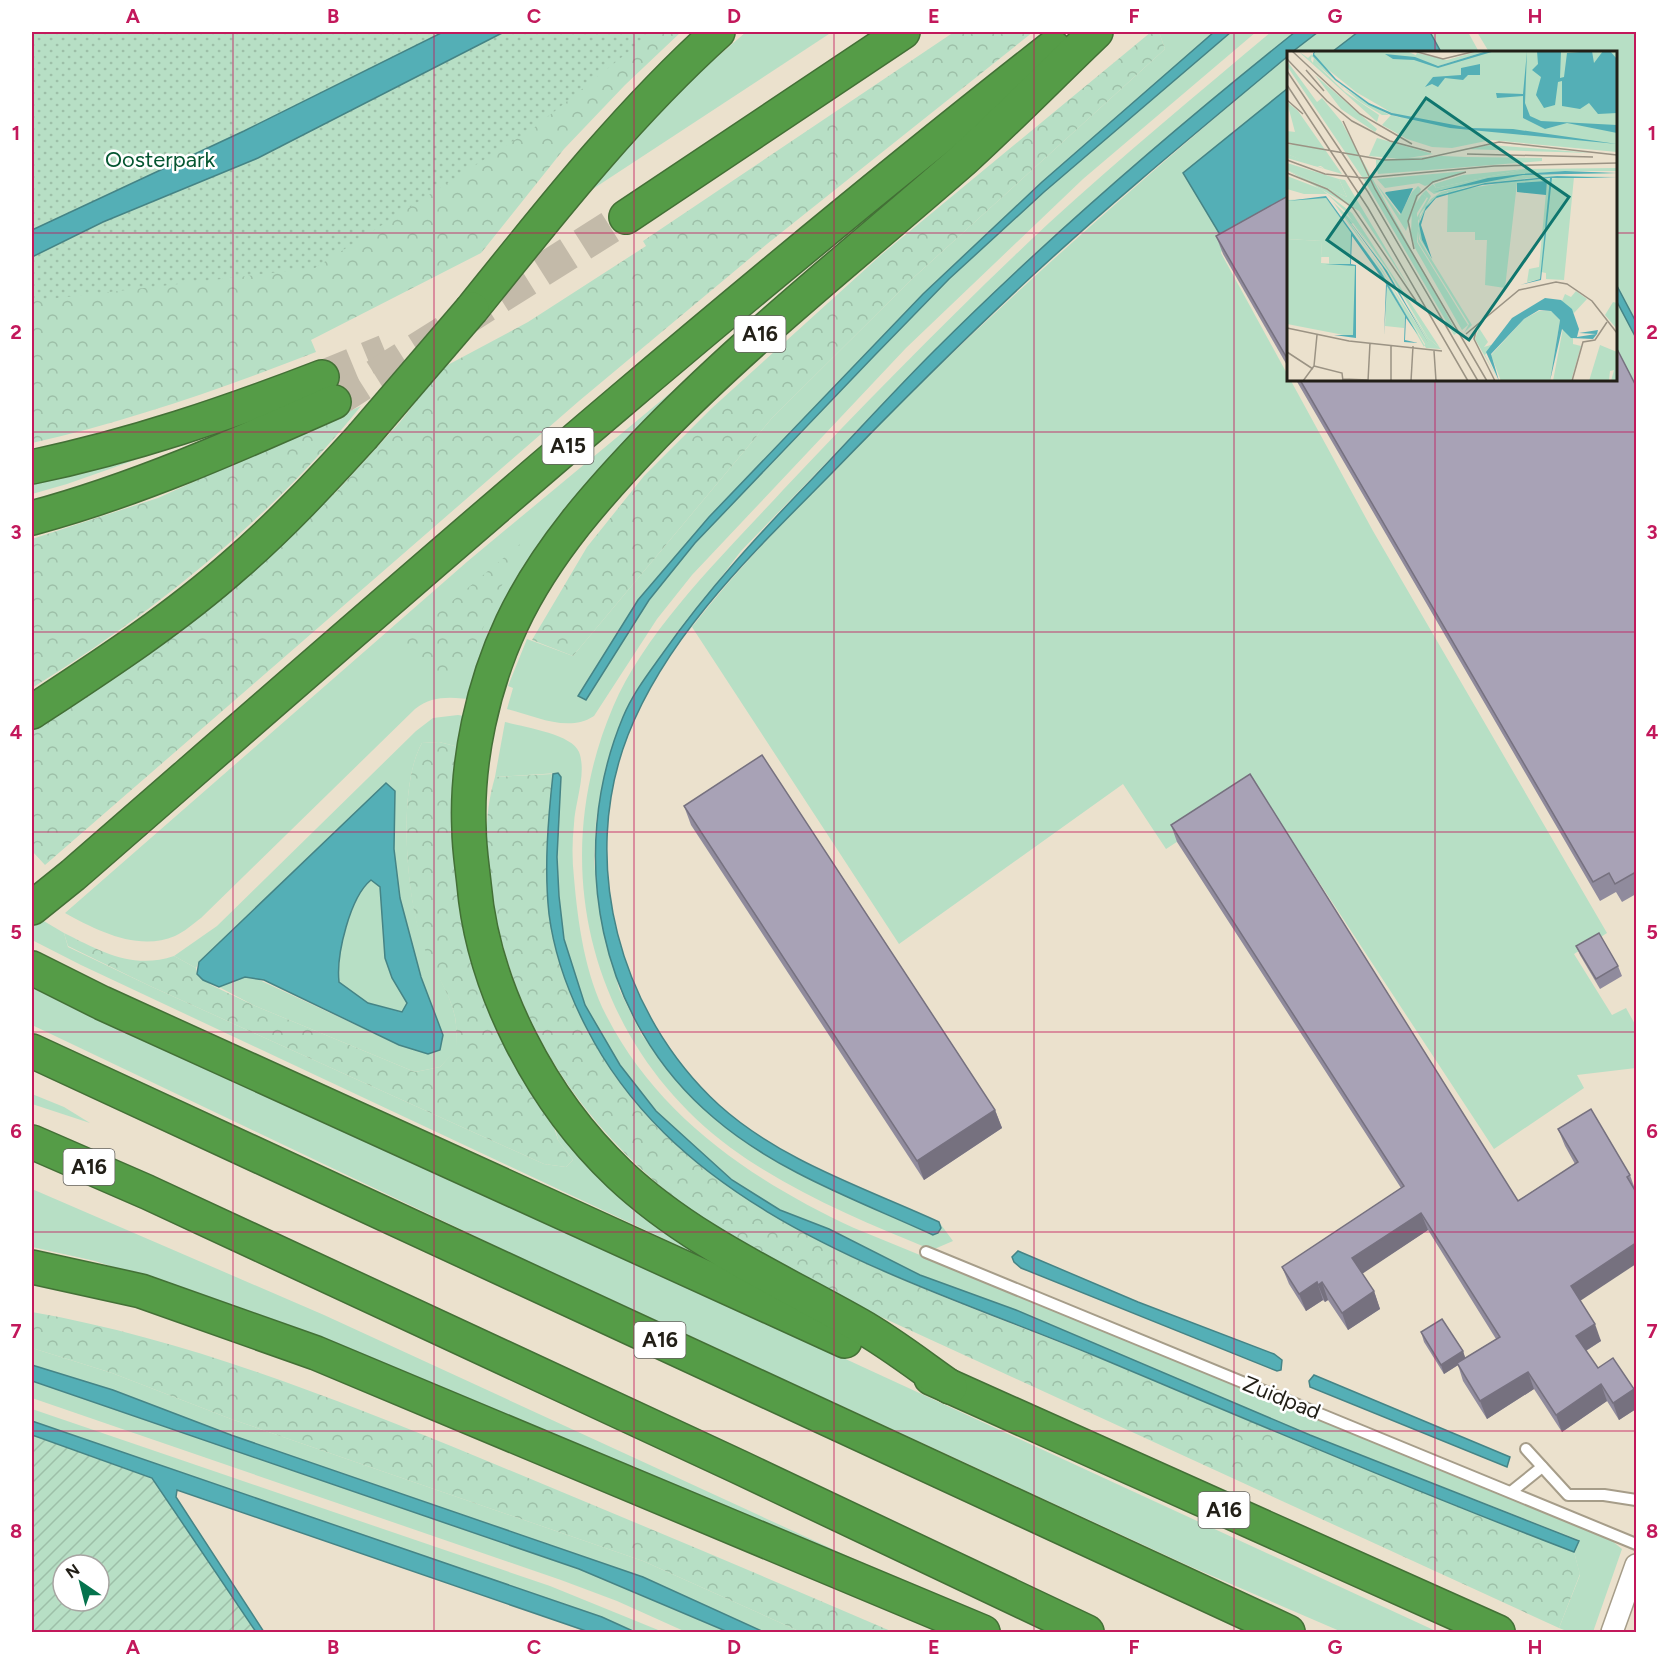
<svg xmlns="http://www.w3.org/2000/svg" width="1668" height="1664" font-family="Figtree,sans-serif">
	<defs>
		<pattern id="forest-crowns" width="20" height="18" patternUnits="userSpaceOnUse" patternTransform="scale(1.5)"><rect width="20" height="18" fill="#b7dfc5"/><path d="M2 6a3 3 0 1 1 6 0M12 15a3 3 0 1 1 6 0" fill="none" stroke="#9dbfa8"/></pattern>
		<pattern id="park-dots" width="8" height="8" patternUnits="userSpaceOnUse" patternTransform="scale(1.5)"><rect width="8" height="8" fill="#b7dfc5"/><path d="M2 2h.1M6 6h.1" fill="none" stroke="#9dbfa8" stroke-width="1.8" stroke-linecap="round"/></pattern>
		<pattern id="garden-furrows" width="10" height="10" patternUnits="userSpaceOnUse" patternTransform="scale(1.5)"><rect width="10" height="10" fill="#b7dfc5"/><path d="M-1 1l2-2M0 10L10 0M9 11l2-2" fill="none" stroke="#9dbfa8"/></pattern>
	</defs>
	<rect width="100%" height="100%" fill="#ebe1cd"/>
	<g fill="#b7dfc5">
		<polygon points="746,32 832,32 576,200 673,95"/>
		<path d="M1159 32H1214L1042 182 709 517 638 600 579 696 617 647 649 600 695 543 874 356 949 279 1044 192 1231 32H1256L1083 179 906 348 692 575 657 619 594 716C568 733 535 716 507 709L513 688 508 686 527 639 573 656 772 418 912 279 1165 49Z"/>
		<path d="M1271 32H1295L1041 248 934 351 741 551 662 655 622 719 608 762 596 820 594 861 598 903 619 989 641 1034 693 1099 745 1142 799 1174 933 1235 938 1233 941 1228 939 1222 953 1241 932 1250C862 1221 793 1193 731 1148 591 1044 545 866 613 707 646 629 726 552 783 490 869 399 957 309 1049 223 1121 157 1196 95 1271 32Z"/>
		<polygon points="1318,32 1358,32 1332,52 1292,52"/>
		<polygon points="1430,32 1468,32 1479,52 1441,52"/>
		<polygon points="1477,32 1636,32 1636,322 1616,284 1616,52 1489,52"/>
		<path d="M1288 56V88L1183 173 1225 243 1221 253 1373 531 1607 933 1574 954 1612 1015 1626 1008 1636 1026V1068L1577 1075 1584 1088 1494 1149 1258 789 1166 849 1123 784 899 944 692 627C740 565 796 509 851 453 989 312 1137 183 1288 56Z"/>
		<polygon points="1616,300 1636,338 1636,389 1616,351"/>
		<path d="M716 355 660 410 475 700C452 697 433 695 415 709L201 918C193 924 184 932 175 936 138 952 96 930 65 913L468 561Z"/>
		<polygon points="138,459 67,484 32,494 32,483"/>
		<path d="M458 715 471 717 463 748 439 742 422 743C397 786 406 900 424 945 433 969 450 992 455 1017 457 1027 456 1039 457 1049L440 1067 415 1072 253 1005 219 987 235 979 253 977 399 1045 442 1044 443 1035 421 977 400 898 394 849 395 791 386 783 199 962 196 968 174 956 217 926 416 731 433 718Z"/>
		<path d="M505 722C523 727 572 734 579 752 587 773 575 802 574 824 572 842 572 860 574 878 578 924 585 974 606 1015 658 1117 753 1181 854 1228L1606 1536 1622 1549 1593 1632H1569L1559 1628 1580 1575 1574 1552 1579 1540 1310 1435 1016 1310 920 1275 829 1229 780 1210 732 1180 656 1111 620 1065 585 1005 564 939 559 896 557 857 561 776 558 773 495 777Z"/>
		<path d="M371 880 380 887 392 978 407 1003 402 1012 368 1003 339 982C336 954 350 899 371 880Z"/>
		<polygon points="32,914 64,933 68,947 150,986 544,1164 566,1167 573,1160 558,1140 551,1110 709,1260 81,965 32,940"/>
		<polygon points="32,984 1438,1632 1342,1632 1187,1565 523,1259 32,1025"/>
		<polygon points="32,1094 64,1107 90,1123 32,1104"/>
		<polygon points="32,1189 324,1315 904,1582 192,1293 95,1261 32,1247"/>
		<polygon points="32,1348 112,1373 231,1419 643,1561 801,1632 764,1632 643,1577 231,1435 113,1390 32,1365"/>
		<polygon points="32,1381 579,1569 728,1632 686,1632 617,1601 561,1580 32,1398"/>
		<polygon points="32,1409 550,1586 663,1632 635,1632 602,1617 32,1421"/>
	</g>
	<g fill="url(#forest-crowns)">
		<path d="M504 32H681L625 85 564 149 481 253 311 340 316 352C223 388 129 421 32 443V257Z"/>
		<polygon points="954,32 1033,32 767,244 579,401 45,865 32,851 32,723 256,567 337,491 400,422 442,368 528,322 646,246 643,241"/>
		<polygon points="1151,32 1159,32 1165,49 912,279 772,418 573,656 532,640 587,547 644,476 712,408 881,255"/>
		<path d="M361 406C270 519 155 612 32 688V539L158 498Z"/>
		<polygon points="520,544 469,660 455,676 437,675 407,650 406,640"/>
		<path d="M439 742 463 748 457 813 558 1140 573 1160 566 1167 544 1164 150 986 68 946 64 933C100 951 133 970 174 956L196 968 197 974 211 985 253 1005 415 1072 440 1067 456 1049C456 1039 457 1026 455 1017 450 992 432 969 423 945 406 899 397 786 422 743Z"/>
		<path d="M553 774C548 827 542 882 553 935 559 961 576 988 586 1012 595 1033 602 1058 615 1076 722 1231 952 1297 1119 1366 1270 1430 1421 1493 1574 1552L1580 1574 1559 1628 818 1288C661 1210 533 1094 496 917 487 870 481 824 495 777Z"/>
		<path d="M32 1312C186 1339 336 1399 480 1458 618 1515 756 1573 893 1632H801L643 1561 231 1419 112 1373 32 1348Z"/>
	</g>
	<polygon fill="url(#park-dots)" points="32,32 653,32 535,127 315,268 32,301"/>
	<path fill="url(#garden-furrows)" fill-rule="evenodd" d="M32 1435 152 1478 256 1632H32ZM63 1565H99V1601H63Z"/>
	<g fill="#54afb6" stroke="#458486" stroke-width="1.5" fill-rule="evenodd">
		<polygon points="443,32 504,32 258,158 103,222 32,257 32,230 244,131"/>
		<polygon points="1214,32 1231,32 1044,192 949,279 874,356 695,543 649,600 586,700 578,696 638,600 709,517 923,294 1042,182"/>
		<path d="M1295 32H1318L1292 52H1288V56C1202 128 1114 200 1031 277 962 341 895 408 830 475 754 552 668 633 628 735 578 863 620 1014 719 1105 781 1161 865 1188 939 1222L941 1228 938 1233 933 1235C859 1201 777 1172 714 1118 598 1021 566 854 623 717 633 693 648 674 663 653 708 589 760 533 814 477 854 435 893 392 934 351 1048 237 1170 132 1295 32Z"/>
		<polygon points="1358,32 1430,32 1441,52 1332,52"/>
		<polygon points="1288,88 1288,208 1225,243 1183,173"/>
		<polygon points="1616,284 1636,322 1636,338 1616,300"/>
		<path d="M558 773 561 777 557 857 559 896 564 939 585 1005 620 1065 656 1111 732 1180 780 1210 829 1229 920 1275 1016 1310 1310 1435 1579 1541 1574 1552C1412 1490 1253 1422 1093 1355 909 1279 683 1218 586 1027 568 992 554 953 549 914 544 868 548 820 553 774Z"/>
		<path d="M386 783 395 791 394 849 400 898 421 977 443 1035 440 1050 428 1054 399 1045 264 980 245 977 219 987 203 980 197 974 199 962ZM371 880 380 887 385 958 392 978 407 1003 402 1012 368 1003 339 982C336 955 350 897 371 880Z"/>
		<polygon points="1018,1251 1138,1302 1274,1354 1282,1360 1281,1370 1277,1371 1021,1268 1014,1262 1012,1257"/>
		<polygon points="32,1365 113,1390 231,1435 643,1577 764,1632 728,1632 579,1569 32,1381"/>
		<polygon points="1314,1375 1510,1457 1507,1467 1310,1387 1309,1381"/>
		<polygon points="32,1421 602,1617 635,1632 589,1632 177,1490 176,1497 264,1632 256,1632 152,1478 32,1435"/>
	</g>
	<g fill="none" stroke-linecap="round" stroke-linejoin="round">
		<g stroke="#c3baa9" stroke-width="33" stroke-dasharray="33 16" stroke-linecap="butt">
			<polyline points="322,377 385,351"/>
			<polyline points="334,402 626,217"/>
		</g>
		<g stroke="#a69d89" stroke-width="14">
			<g id="lane">
				<polyline points="926,1252 1636,1544"/>
				<polyline points="1526,1449 1568,1495 1604,1495 1636,1500"/>
				<polyline points="1511,1492 1542,1467"/>
			</g>
		</g>
		<g stroke="#a69d89" stroke-width="24">
			<polyline id="street" points="1612,1632 1636,1565"/>
		</g>
		<g stroke="#437036" stroke-width="36">
			<g id="highway">
				<polyline points="626,217 903,32"/>
				<path d="M472 309C550 212 626 115 718 32"/>
				<path d="M32 467C132 446 226 414 322 377"/>
				<path d="M32 518C136 490 235 446 334 402"/>
				<path d="M32 712C102 666 173 620 236 564 281 525 322 481 362 437"/>
				<path d="M32 908 73 875C396 594 716 311 1053 47"/>
				<polyline points="32,968 102,1003 845,1341"/>
				<polyline points="32,1051 1288,1632"/>
				<polyline points="32,1142 147,1192 739,1467 1087,1632"/>
				<polyline points="32,1267 141,1291 316,1353 983,1632"/>
				<polyline points="931,1378 1498,1632"/>
				<path d="M950 1387C920 1366 891 1343 859 1325 776 1278 689 1240 619 1174 542 1101 483 989 474 884 472 865 469 847 469 829 466 762 483 684 512 623 546 551 600 491 655 434 752 335 860 250 964 159 1009 118 1052 74 1096 32"/>
			</g>
		</g>
		<use href="#lane" stroke="#fff" stroke-width="10"/>
		<use href="#street" stroke="#fff" stroke-width="21"/>
		<use href="#highway" stroke="#559c47" stroke-width="33"/>
		<g stroke="#437036" stroke-width="36" stroke-linecap="butt">
			<polyline id="highway-bridge" points="362,437 472,309"/>
		</g>
		<use href="#highway-bridge" stroke="#559c47" stroke-width="33"/>
	</g>
	<g fill="#908b9d">
		<polygon points="1288,196 1288,367 1223,254 1216,236"/>
		<polygon points="1296,380 1616,380 1636,386 1636,894 1622,902 1616,892 1600,901"/>
		<polygon points="684,806 995,1110 1002,1128 924,1180 691,825"/>
		<polygon points="1171,825 1518,1201 1575,1164 1565,1146 1558,1129 1630,1175 1636,1192 1580,1301 1601,1341 1586,1351 1598,1368 1634,1389 1636,1396 1636,1409 1619,1420 1607,1401 1562,1432 1534,1389 1487,1419 1463,1381 1458,1365 1444,1374 1424,1342 1421,1332 1463,1351 1465,1358 1496,1339 1428,1230 1362,1273 1374,1291 1380,1309 1348,1330 1328,1300 1325,1302 1323,1300 1306,1311 1289,1284 1282,1267 1401,1188 1177,842"/>
		<polygon points="1576,946 1618,966 1622,976 1600,989 1580,955"/>
	</g>
	<g fill="#76717f">
		<polygon points="995,1110 1002,1128 924,1180 917,1161"/>
		<polygon points="1421,1213 1428,1230 1359,1276 1352,1258"/>
		<polygon points="1636,1243 1636,1264 1577,1303 1571,1286"/>
		<polygon points="1317,1282 1323,1300 1306,1311 1299,1294"/>
		<polygon points="1322,1282 1328,1300 1325,1302 1318,1285"/>
		<polygon points="1374,1291 1380,1309 1348,1330 1342,1313"/>
		<polygon points="1595,1324 1601,1341 1582,1353 1576,1336"/>
		<polygon points="1463,1351 1466,1360 1444,1374 1441,1365"/>
		<polygon points="1528,1372 1534,1389 1487,1419 1480,1401"/>
		<polygon points="1601,1384 1607,1401 1562,1432 1556,1415"/>
		<polygon points="1634,1389 1636,1396 1636,1409 1619,1420 1613,1403"/>
	</g>
	<g fill="#a8a2b6" stroke="#76717f" stroke-width="1.5">
		<polygon points="1288,196 1288,360 1216,236"/>
		<polygon points="1616,347 1636,386 1636,872 1615,884 1609,873 1593,882 1300,380 1616,380"/>
		<polygon points="762,755 995,1110 917,1161 684,806"/>
		<polygon points="1250,774 1518,1201 1578,1162 1558,1129 1591,1109 1630,1175 1627,1177 1636,1192 1636,1243 1571,1286 1595,1324 1576,1336 1598,1368 1613,1358 1634,1389 1613,1403 1601,1384 1556,1415 1528,1372 1480,1401 1457,1363 1500,1337 1421,1213 1352,1258 1374,1291 1342,1313 1322,1282 1318,1285 1317,1282 1299,1294 1282,1267 1404,1186 1171,825"/>
		<polygon points="1599,933 1618,966 1596,979 1576,946"/>
		<polygon points="1442,1319 1463,1351 1441,1365 1421,1332"/>
	</g>
	<path fill="none" stroke="#c2185b" stroke-width="1.5" stroke-opacity="0.55" d="M233 32V1632M434 32V1632M634 32V1632M834 32V1632M1034 32V1632M1234 32V1632M1435 32V52M32 233H1288M1616 233H1636M1435 380V1632M32 432H1636M32 632H1636M32 832H1636M32 1032H1636M32 1232H1636M32 1431H1636"/>
	<g text-anchor="middle" stroke-width="5" stroke-linejoin="round" paint-order="stroke">
		<g fill="#fff" stroke="#64625d" stroke-width="1.5">
			<rect x="734.5" y="316" width="51" height="36" rx="4.5"/>
			<rect x="542.5" y="428" width="51" height="36" rx="4.5"/>
			<rect x="63.5" y="1149" width="51" height="36" rx="4.5"/>
			<rect x="634.5" y="1322" width="51" height="36" rx="4.5"/>
			<rect x="1198.5" y="1492" width="51" height="36" rx="4.5"/>
		</g>
		<g font-size="21" font-weight="bold" fill="#221f17">
			<text x="760" y="341">A16</text>
			<text x="568" y="453">A15</text>
			<text x="89" y="1174">A16</text>
			<text x="660" y="1347">A16</text>
			<text x="1224" y="1517">A16</text>
		</g>
		<g font-size="22" fill="#055631" stroke="#fff">
			<text x="160" y="167">Oosterpark</text>
		</g>
		<g font-size="22" fill="#221f17" stroke="#fff">
			<text transform="translate(1282 1397) rotate(22)" y="8">Zuidpad</text>
		</g>
	</g>
	<g transform="translate(1287 51)">
		<rect width="330" height="330" fill="#ebe1cd"/>
		<path d="M192 0H200L151 15 128 6 130 2 160 9ZM0 10 30 51 35 47 54 70 170 282 167 284 79 132 0 15ZM28 24 90 78 88 81 54 58ZM0 51 11 60 55 123 0 107V103L38 118 0 90V80L8 81ZM204 94 305 102 177 98ZM330 117V120H278L217 125 305 121 330 123 281 122 253 124 330 126 243 127 198 132 165 140 227 130 287 126 277 229 259 228V222L254 221 253 228 240 231 242 218 252 216 260 131 230 132 218 237 198 234 200 189H188V181H160L161 141 143 151 133 168 135 189 147 210 133 188 131 177 133 163 144 148 154 141 181 134 164 137 147 143 140 138 146 133 149 137 237 118ZM0 119 60 146 52 128 58 129 122 236 72 160ZM179 120 138 135 132 132 98 137 90 128ZM139 139 144 145 131 170 132 188 185 274 177 282 182 273 131 191 129 168 141 147 135 143ZM40 147 94 220 138 293 137 296 94 221ZM46 151 67 171 141 287 154 298 139 297 96 220ZM66 172 100 220 142 292 64 173ZM100 234 118 265 117 277 98 275ZM289 240 300 248 287 262 275 250 278 243 284 246ZM326 251 330 252V278L318 264ZM252 260H264L273 269 263 330H214L204 304 237 268ZM192 277 201 291 197 296 207 293 198 304 212 330 188 288ZM276 277 286 287V293L294 295 284 330H266ZM313 294 330 301V330H324L327 319 323 320 322 330H302Z" fill="#b7dfc5" fill-rule="evenodd"/>
		<path d="M11 0 21 7 25 3 24 9 26 12 27 6 55 36 102 64H95L72 50 28 12 58 41 92 64 90 71ZM104 64 126 70 330 93V101L204 89 165 97 145 96 120 88 95 74ZM90 87 146 103 115 108 82 105ZM0 93 34 100 43 115H28L0 103ZM155 105 180 106 255 107V110L91 123 89 115V109ZM0 112 52 128 60 146 0 119ZM237 118 149 137 147 133 176 124ZM0 125 34 138 65 162 153 297 141 287 101 219 59 161 40 143H17L0 138ZM89 132 113 164 125 141 131 135 134 138 119 180ZM135 143 140 146 130 162V191L181 274 175 279 128 197 124 182 125 158Z" fill="#b7dfc5"/>
		<path d="M30 0H120L153 16 200 0H330V97L214 88H150L69 41 24 5ZM0 188 35 190 34 212 69 214 67 286 0 273Z" fill="#b7dfc5"/>
		<path d="M39 147 64 182 63 213H42V206H34L35 190 0 188V149Z" fill="#b7dfc5"/>
		<path d="M29 0 27 3 49 28 82 52 105 62 183 77 226 78 330 93 163 77 104 64 82 54 48 29 26 5V2ZM200 0H208L151 17 127 9 106 8 98 3 128 6 151 15ZM240 0 238 52 243 65 254 70 330 74V82L280 72 258 78 236 67V45L210 47 209 42 236 43ZM250 0H274L273 27 277 26 280 2 305 0 307 12 316 0H323L330 8V62L311 63 302 52 293 58 275 55V30L271 31 268 54 257 57 249 44 254 26 245 19 251 13ZM193 13V24H181L176 29 158 27 151 36 145 33 138 36 146 26 174 24V17ZM278 120 330 122 236 124 147 141 201 127 235 123ZM270 125 330 127H265L254 229 233 234 253 228 263 127 195 134 149 147 138 160 134 174 145 208 135 189 132 173 139 156 150 145 198 132ZM260 130 259 144 230 141V132ZM126 137 114 163 98 142 99 141ZM39 145 94 221 131 284 119 267 118 289 131 292 117 291 118 265 100 235 97 285 99 233 65 185 64 213 69 214V287L47 284H66L68 215 38 213H63L64 182 39 147 0 150ZM55 160 100 220 142 293 95 215ZM258 247 274 249 285 258 292 278 290 286 309 283 292 282 311 279 310 283 306 288 284 287 275 278 263 330 273 269 264 260 252 259 237 268 204 303 212 330 199 301 225 267Z" fill="#54afb6"/>
		<path fill="none" stroke="#9b9384" stroke-width="1.5" d="M5 0 73 63 125 93M127 0 156 8 189 0M0 8 40 50 65 70 103 90 144 101M19 19 37 40M0 20 81 141 191 330M0 34 81 157 181 330M0 49 16 63M56 70 88 138 200 330M0 92 97 109 135 108 212 91 330 104M180 103 306 106M0 109 38 123 77 127 207 115 330 112M0 122 40 138 66 157 129 250M127 198 121 170 130 145 146 131 179 121M190 276 187 288 208 330M0 277 62 290 155 300M179 283 232 239 269 231 280 233 305 250 330 282M147 300 149 330M0 301 26 318M27 315 55 322 56 330M56 328 81 329M16 330 27 315 30 284M81 330 83 292M104 330V294M124 330 126 295M285 330 296 291 308 289 320 271"/>
		<path fill="#0f766e" fill-opacity="0.15" stroke="#0f766e" stroke-width="3" d="M139 47 282 146 182 289 40 189Z"/>
		<rect width="330" height="330" fill="none" stroke="#221f17" stroke-width="3"/>
	</g>
	<rect width="1668" height="1664" fill="none" stroke="#ffffff" stroke-width="66"/>
	<g transform="translate(81 1583) rotate(325)"><circle r="28" fill="#ffffff" stroke="#a7a5a2" stroke-width="1.5"/>
	<path d="M0-4.5L10 22L0 15L-10 22Z" fill="#04734d"/>
	<text y="-9" font-size="16" font-weight="bold" text-anchor="middle" fill="#221f17">N</text>
	</g>
	<rect x="33" y="33" width="1602" height="1598" fill="none" stroke="#c2185b" stroke-width="2"/>
	<g font-size="20" text-anchor="middle" font-weight="bold" fill="#c2185b">
		<text x="133" y="23">A</text>
		<text x="333" y="23">B</text>
		<text x="534" y="23">C</text>
		<text x="734" y="23">D</text>
		<text x="934" y="23">E</text>
		<text x="1134" y="23">F</text>
		<text x="1335" y="23">G</text>
		<text x="1535" y="23">H</text>
		<text x="16" y="140">1</text>
		<text x="1652" y="140">1</text>
		<text x="16" y="339">2</text>
		<text x="1652" y="339">2</text>
		<text x="16" y="539">3</text>
		<text x="1652" y="539">3</text>
		<text x="16" y="739">4</text>
		<text x="1652" y="739">4</text>
		<text x="16" y="939">5</text>
		<text x="1652" y="939">5</text>
		<text x="16" y="1138">6</text>
		<text x="1652" y="1138">6</text>
		<text x="16" y="1338">7</text>
		<text x="1652" y="1338">7</text>
		<text x="16" y="1538">8</text>
		<text x="1652" y="1538">8</text>
		<text x="133" y="1654">A</text>
		<text x="333" y="1654">B</text>
		<text x="534" y="1654">C</text>
		<text x="734" y="1654">D</text>
		<text x="934" y="1654">E</text>
		<text x="1134" y="1654">F</text>
		<text x="1335" y="1654">G</text>
		<text x="1535" y="1654">H</text>
	</g>
</svg>
